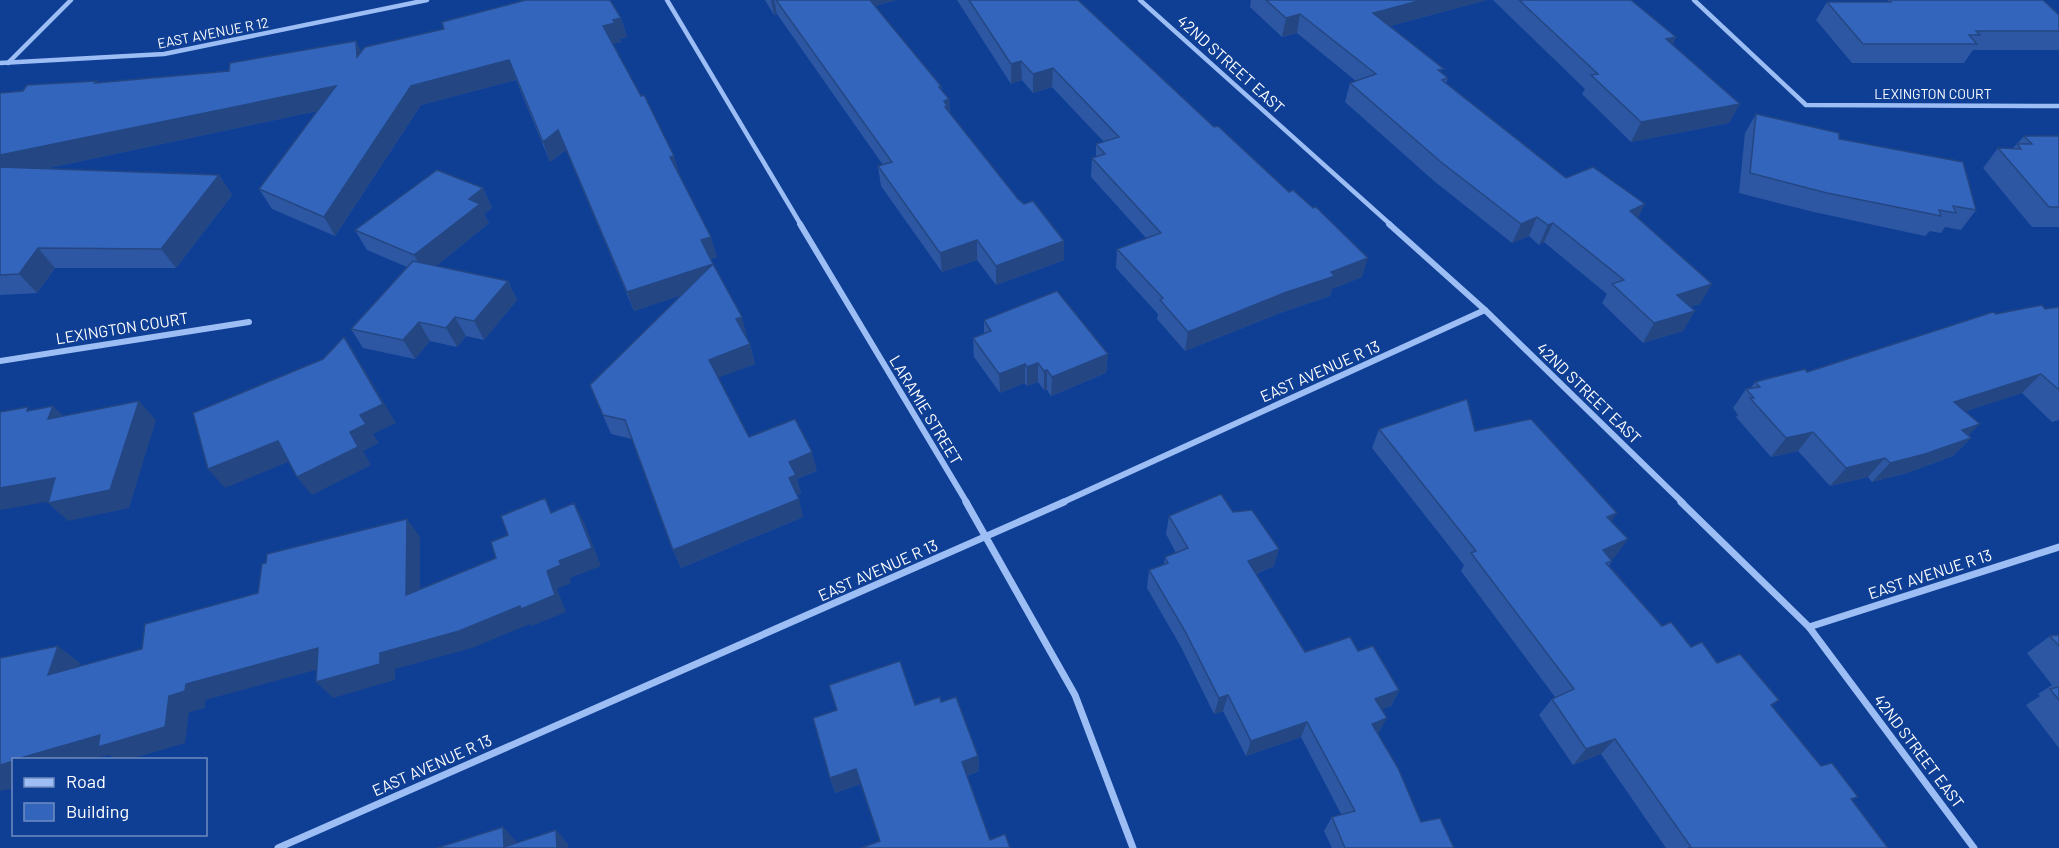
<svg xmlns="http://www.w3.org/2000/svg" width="2059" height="848" font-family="Barlow,sans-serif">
	<rect width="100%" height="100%" fill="#0f3f95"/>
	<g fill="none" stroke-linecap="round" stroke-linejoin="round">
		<g stroke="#9dbef4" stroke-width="4.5">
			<polyline points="667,0 801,225"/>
			<polyline points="1140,0 1391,225"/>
			<polyline points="1694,0 1806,105 2059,106"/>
			<polyline points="0,63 164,54 427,0"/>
			<polyline points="8,63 71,0"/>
		</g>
		<g stroke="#9dbef4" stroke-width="6">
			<polyline points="800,224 967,503"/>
			<polyline points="1389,224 1485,310 1683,503"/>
			<polyline points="0,361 249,322"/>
			<polyline points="1061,503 1485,310"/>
		</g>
		<g stroke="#9dbef4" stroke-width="7">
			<polyline points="966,502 1075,695 1133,848"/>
			<polyline points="1681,502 1809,627 1974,848"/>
			<polyline points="1809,627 2059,547"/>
			<polyline points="278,848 1064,502"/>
		</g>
	</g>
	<g fill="#2d57a2">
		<polygon points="765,0 896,0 875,6 941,86 942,91 949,99 950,113 1018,199 1064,241 1064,260 996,285 977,260 942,272 881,186 878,166 883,165 777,14 774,15"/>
		<polygon points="957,0 1078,0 1362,277 1332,289 1330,296 1280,313 1185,351 1157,319 1158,314 1116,268 1117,249 1146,238 1091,177 1092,158 1096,157 1096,144 1104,142 1052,87 1033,93 1022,80 1011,84"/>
		<polygon points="1251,0 1487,0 1390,26 1448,78 1446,83 1566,178 1638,218 1700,304 1690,307 1683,331 1643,343 1602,303 1607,294 1544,242 1539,245 1529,236 1512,243 1434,181 1345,102 1350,83 1356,81 1297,33 1282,37 1250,7"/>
		<polygon points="1493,0 1631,0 1676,37 1672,45 1729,123 1631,142 1582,94 1585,89"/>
		<polygon points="1888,0 2043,0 2059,15 2059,50 1973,50 1964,63 1852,63 1816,20 1827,2 1887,2"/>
		<polygon points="621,18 627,37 620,39 621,42 612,44 679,175 717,257 711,259 747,336 746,337 750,344 755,364 718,377 749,437 817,471 797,479 801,494 797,495 803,517 681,568 673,550 632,439 611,434 590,385 681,295 634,311 566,150 550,162 516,80 421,105 335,236 272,209 259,189 317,111 44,169 219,175 232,195 176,268 55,268 37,293 0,295 0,93 98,83 229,71 361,52"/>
		<polygon points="1756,114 1839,139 1976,210 1961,230 1945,227 1941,233 1930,231 1925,236 1814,212 1739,193 1745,133"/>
		<polygon points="2024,136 2059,136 2059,227 2032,227 1983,168 1998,148 2013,148"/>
		<polygon points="483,188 492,208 484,214 489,223 436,266 508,281 517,300 484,340 466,336 457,347 430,341 415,359 363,348 351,329 407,267 367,250 355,230"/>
		<polygon points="2059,307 2059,420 2052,422 2022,393 1965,411 1969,435 1971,438 1953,456 1907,473 1872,482 1868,477 1830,486 1798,451 1771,457 1736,417 1738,415 1733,408 1746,389 1750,389 1755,382 1807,372 1996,314"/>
		<polygon points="984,320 1108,354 1106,373 1051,396 1047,390 1044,390 1038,382 1027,386 1025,383 1000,393 974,357 973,338 984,333"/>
		<polygon points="1379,429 1475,431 1617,513 1611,521 1615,557 1611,559 1612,561 1609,565 1662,626 1691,647 1717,663 1772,707 1821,766 1852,801 1888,848 1666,848 1601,754 1573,765 1539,715 1552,699 1555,697 1461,571 1464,565 1372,448"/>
		<polygon points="1233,512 1274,566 1256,574 1305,652 1358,651 1399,690 1391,706 1382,709 1378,734 1421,822 1454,848 1332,848 1324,831 1332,817 1341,814 1301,737 1246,756 1223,711 1214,714 1181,647 1147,588 1149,570 1164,565 1165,557 1176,553 1166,534 1169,516"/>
		<polygon points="2059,635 2059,748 2026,705 2040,696 2038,694 2052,685 2027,653 2050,636"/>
		<polygon points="941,702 978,756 979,771 967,776 990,840 1010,848 880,841 861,784 835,793 830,778 915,705"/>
	</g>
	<g fill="#244784">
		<polygon points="771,0 774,0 777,14 774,15"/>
		<polygon points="863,0 896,0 864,9"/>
		<polygon points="1422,0 1487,0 1368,32 1373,13"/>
		<polygon points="1300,14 1297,33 1282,37 1286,18"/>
		<polygon points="621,18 627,37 620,39 621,42 609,45 603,26 613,20"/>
		<polygon points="1676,37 1667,56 1666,39"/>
		<polygon points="356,41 365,60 357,57"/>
		<polygon points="509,60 516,80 421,105 335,236 324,217 411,86"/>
		<polygon points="1021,61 1022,80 1011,84 1011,64"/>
		<polygon points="1053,68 1052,87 1033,93 1033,74"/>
		<polygon points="336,86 346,105 11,176 0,173 0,155"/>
		<polygon points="949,99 950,119 948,119 944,101"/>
		<polygon points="1740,104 1729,123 1631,142 1641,122"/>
		<polygon points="558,130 566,150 550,162 543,142"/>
		<polygon points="674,156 680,175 670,157"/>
		<polygon points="219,175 232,195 176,268 161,249"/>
		<polygon points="483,188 492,208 484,214 489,223 425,275 414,255 469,199"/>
		<polygon points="1645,204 1635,224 1630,211"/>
		<polygon points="1537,217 1529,236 1512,243 1521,224"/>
		<polygon points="1553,223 1544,242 1539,245 1548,225"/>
		<polygon points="711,237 717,257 707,260 701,240"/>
		<polygon points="977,240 977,260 942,272 940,253"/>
		<polygon points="1064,241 1064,260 996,285 996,266"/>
		<polygon points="38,248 55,268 37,293 19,274"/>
		<polygon points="1368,258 1362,277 1332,289 1330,296 1280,313 1185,351 1188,332 1331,272"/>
		<polygon points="713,264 719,283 634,311 627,292"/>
		<polygon points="508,281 517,300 484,340 474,321"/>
		<polygon points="1712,284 1700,304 1666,314 1677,295"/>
		<polygon points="1695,311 1683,331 1643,343 1654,323"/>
		<polygon points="455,317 466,336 457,347 446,328"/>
		<polygon points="742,317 747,336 742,339 736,319"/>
		<polygon points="419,322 430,341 415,359 403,340"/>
		<polygon points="344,337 356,356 396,423 373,434 379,443 363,451 371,465 312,495 297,477 350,432 360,415"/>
		<polygon points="750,344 755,364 715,379 709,360"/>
		<polygon points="1108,354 1106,373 1051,396 1052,377"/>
		<polygon points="1038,363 1038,382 1027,386 1027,367"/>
		<polygon points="1025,364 1025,383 1000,393 999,374"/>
		<polygon points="1047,370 1047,390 1044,390 1044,371"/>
		<polygon points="2041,374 2022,393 1936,421 1954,402"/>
		<polygon points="139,401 156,420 129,508 68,521 48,503"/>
		<polygon points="53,406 72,425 48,419"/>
		<polygon points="1980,424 1964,440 1971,438 1953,456 1907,473 1872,482 1890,463 1962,430"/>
		<polygon points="1813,432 1798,451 1771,457 1786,438"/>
		<polygon points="278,441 293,460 225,488 208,469"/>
		<polygon points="812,452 817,471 797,479 801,494 793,497 789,478 789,462"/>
		<polygon points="1885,458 1868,477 1830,486 1846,468"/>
		<polygon points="55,478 75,497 0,510 0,488"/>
		<polygon points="799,499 803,517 681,568 673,550"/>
		<polygon points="574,503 584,522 601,566 570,578 571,583 557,589 566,612 532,626 530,624 472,648 395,669 395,680 333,698 316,682 380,653 547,571 559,561"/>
		<polygon points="1617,513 1604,531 1607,517"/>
		<polygon points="407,519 420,537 420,612 406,595"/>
		<polygon points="1628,539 1615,557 1590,568 1603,550"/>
		<polygon points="1279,549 1274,566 1243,579 1248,561"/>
		<polygon points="58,646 80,663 71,691 48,675"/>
		<polygon points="318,648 334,665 205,700 205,708 189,712 185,743 131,759 116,759 109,755 92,759 17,759 100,735 169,696 186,684"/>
		<polygon points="1399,690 1391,706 1367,715 1375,699"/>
		<polygon points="1228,695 1223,711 1214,714 1219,698"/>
		<polygon points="1387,718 1378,734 1363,739 1372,724"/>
		<polygon points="1307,722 1301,737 1246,756 1251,741"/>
		<polygon points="1615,739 1601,754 1573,765 1586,749"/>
		<polygon points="978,756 979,771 963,777 962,762"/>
		<polygon points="14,761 14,788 0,791 0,765"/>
		<polygon points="856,769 861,784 835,793 830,778"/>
		<polygon points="503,827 516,841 517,848 504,847"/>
		<polygon points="556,830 568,844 568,848 557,848"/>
	</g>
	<g fill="#3465bc" stroke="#244784" stroke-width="1.5">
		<polygon points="526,0 610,0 621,18 613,20 615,23 603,26 641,96 644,95 674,156 670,157 711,237 701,240 713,264 627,292 558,130 543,142 509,60 411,86 324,217 259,189 336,86 0,155 0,93 23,91 27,85 97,81 95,83 229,71 230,63 356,41 357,57 365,47 444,29 442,22"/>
		<polygon points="776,0 870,0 941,86 939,87 949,99 944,101 947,106 945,107 1018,199 1024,204 1033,201 1064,241 996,266 977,240 940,253 878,166 892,162"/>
		<polygon points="969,0 1078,0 1214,127 1218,126 1289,192 1293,190 1313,208 1316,207 1368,258 1331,272 1335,276 1284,293 1188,332 1160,300 1163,298 1117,249 1161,233 1092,158 1105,154 1096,144 1119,137 1053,68 1033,74 1021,61 1011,64"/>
		<polygon points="1266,0 1422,0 1373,13 1444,69 1438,70 1448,78 1442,80 1566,178 1593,167 1645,204 1630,211 1712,284 1677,295 1695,311 1654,323 1612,284 1624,280 1553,223 1548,225 1537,217 1521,224 1441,162 1350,83 1376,74 1300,14 1286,18"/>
		<polygon points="1519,0 1631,0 1676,37 1666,39 1740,104 1641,122 1591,75 1598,74"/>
		<polygon points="1890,0 2043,0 2059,15 2059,31 1976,31 1980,35 1969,35 1977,44 1863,44 1827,2 1891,2"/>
		<polygon points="1756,114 1839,133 1839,139 1963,162 1976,210 1953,206 1956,213 1939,210 1941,216 1827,193 1750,173"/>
		<polygon points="2024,136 2059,136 2059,207 2049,207 1998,148 2021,149 2017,144 2032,144"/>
		<polygon points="0,167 219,175 161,249 38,248 19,274 0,275"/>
		<polygon points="437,170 483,188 469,199 480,204 414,255 355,230"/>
		<polygon points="413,261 508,281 474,321 455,317 446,328 419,322 403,340 351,329"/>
		<polygon points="713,264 742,317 736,319 750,344 709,360 749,437 795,419 812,452 789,462 796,475 789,478 799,499 673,550 625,420 603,415 590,385"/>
		<polygon points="1057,291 1108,354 1052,377 1047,370 1044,371 1038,363 1027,367 1025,364 999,374 973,338 991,331 984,320"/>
		<polygon points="2042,305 2045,309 2059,307 2059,390 2041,374 1954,402 1980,424 1962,430 1971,438 1925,454 1890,463 1885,458 1846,468 1813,432 1786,438 1750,398 1754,398 1746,389 1760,387 1755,382 1805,369 1807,372 1993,312 1996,314"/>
		<polygon points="344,337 383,404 360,415 366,424 350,432 358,447 297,477 278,441 208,469 193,413 323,359"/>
		<polygon points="1467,399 1475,431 1531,419 1617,513 1607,517 1628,539 1603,550 1612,561 1606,563 1662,626 1671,622 1691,647 1702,642 1717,663 1740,654 1779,700 1771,705 1821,766 1832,763 1858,797 1851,799 1888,848 1688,848 1691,847 1615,739 1586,749 1552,699 1574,689 1471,553 1476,551 1379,429"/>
		<polygon points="139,401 110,490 48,503 55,478 0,488 0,412 28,407 27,411 53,406 48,419"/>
		<polygon points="1221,494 1233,512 1252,510 1279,549 1248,561 1305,652 1350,637 1358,651 1373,646 1399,690 1375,699 1387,718 1372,724 1398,768 1421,822 1440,818 1454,848 1345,848 1332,817 1355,811 1307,722 1251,741 1228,695 1219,698 1185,631 1149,570 1168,563 1165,557 1188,548 1169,516"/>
		<polygon points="545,498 551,513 574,503 592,548 559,561 561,565 547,571 555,595 521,609 520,606 459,631 380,653 380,664 316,682 318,648 186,684 185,691 169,696 165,727 98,747 100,735 17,759 14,759 14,761 0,765 0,658 58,646 48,675 142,649 145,624 258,593 262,564 266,563 267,554 407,519 406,595 496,558 491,542 508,535 501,516"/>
		<polygon points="2059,635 2059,646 2050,636"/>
		<polygon points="900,661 915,705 940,697 941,702 956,697 978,756 962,762 990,840 1005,834 1010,848 861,848 880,841 856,769 830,778 813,718 837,710 829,685"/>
		<polygon points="2059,687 2059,700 2050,689"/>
		<polygon points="503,827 504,847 556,830 557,848 437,848"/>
	</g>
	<g text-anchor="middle" stroke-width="4.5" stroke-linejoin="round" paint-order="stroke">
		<g font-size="14" fill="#fff" stroke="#0f3f95">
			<text transform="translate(213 33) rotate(-11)" y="5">EAST AVENUE R 12</text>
			<text x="1933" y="99">LEXINGTON COURT</text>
		</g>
		<g font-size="16" fill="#fff" stroke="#0f3f95">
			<text transform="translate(1231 64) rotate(42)" y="6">42ND STREET EAST</text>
			<text transform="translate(122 328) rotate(-9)" y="6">LEXINGTON COURT</text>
			<text transform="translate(1320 371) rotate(-24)" y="6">EAST AVENUE R 13</text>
			<text transform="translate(1589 393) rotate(44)" y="6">42ND STREET EAST</text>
			<text transform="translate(926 410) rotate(59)" y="6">LARAMIE STREET</text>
			<text transform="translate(878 570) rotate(-24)" y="6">EAST AVENUE R 13</text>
			<text transform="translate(1930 574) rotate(-18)" y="6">EAST AVENUE R 13</text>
			<text transform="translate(1919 751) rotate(53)" y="6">42ND STREET EAST</text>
			<text transform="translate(432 765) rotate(-24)" y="6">EAST AVENUE R 13</text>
		</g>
	</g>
	<rect x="12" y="758" width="195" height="78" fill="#0f3f95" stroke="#6f8cbf" stroke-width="1.5"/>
	<rect x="24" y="778" width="30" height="9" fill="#9dbef4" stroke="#6f8cbf" stroke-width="1.5"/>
	<text x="66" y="788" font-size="18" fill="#ffffff">Road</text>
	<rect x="24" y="803" width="30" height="18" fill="#3465bc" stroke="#6f8cbf" stroke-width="1.5"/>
	<text x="66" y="818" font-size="18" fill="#ffffff">Building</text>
</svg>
